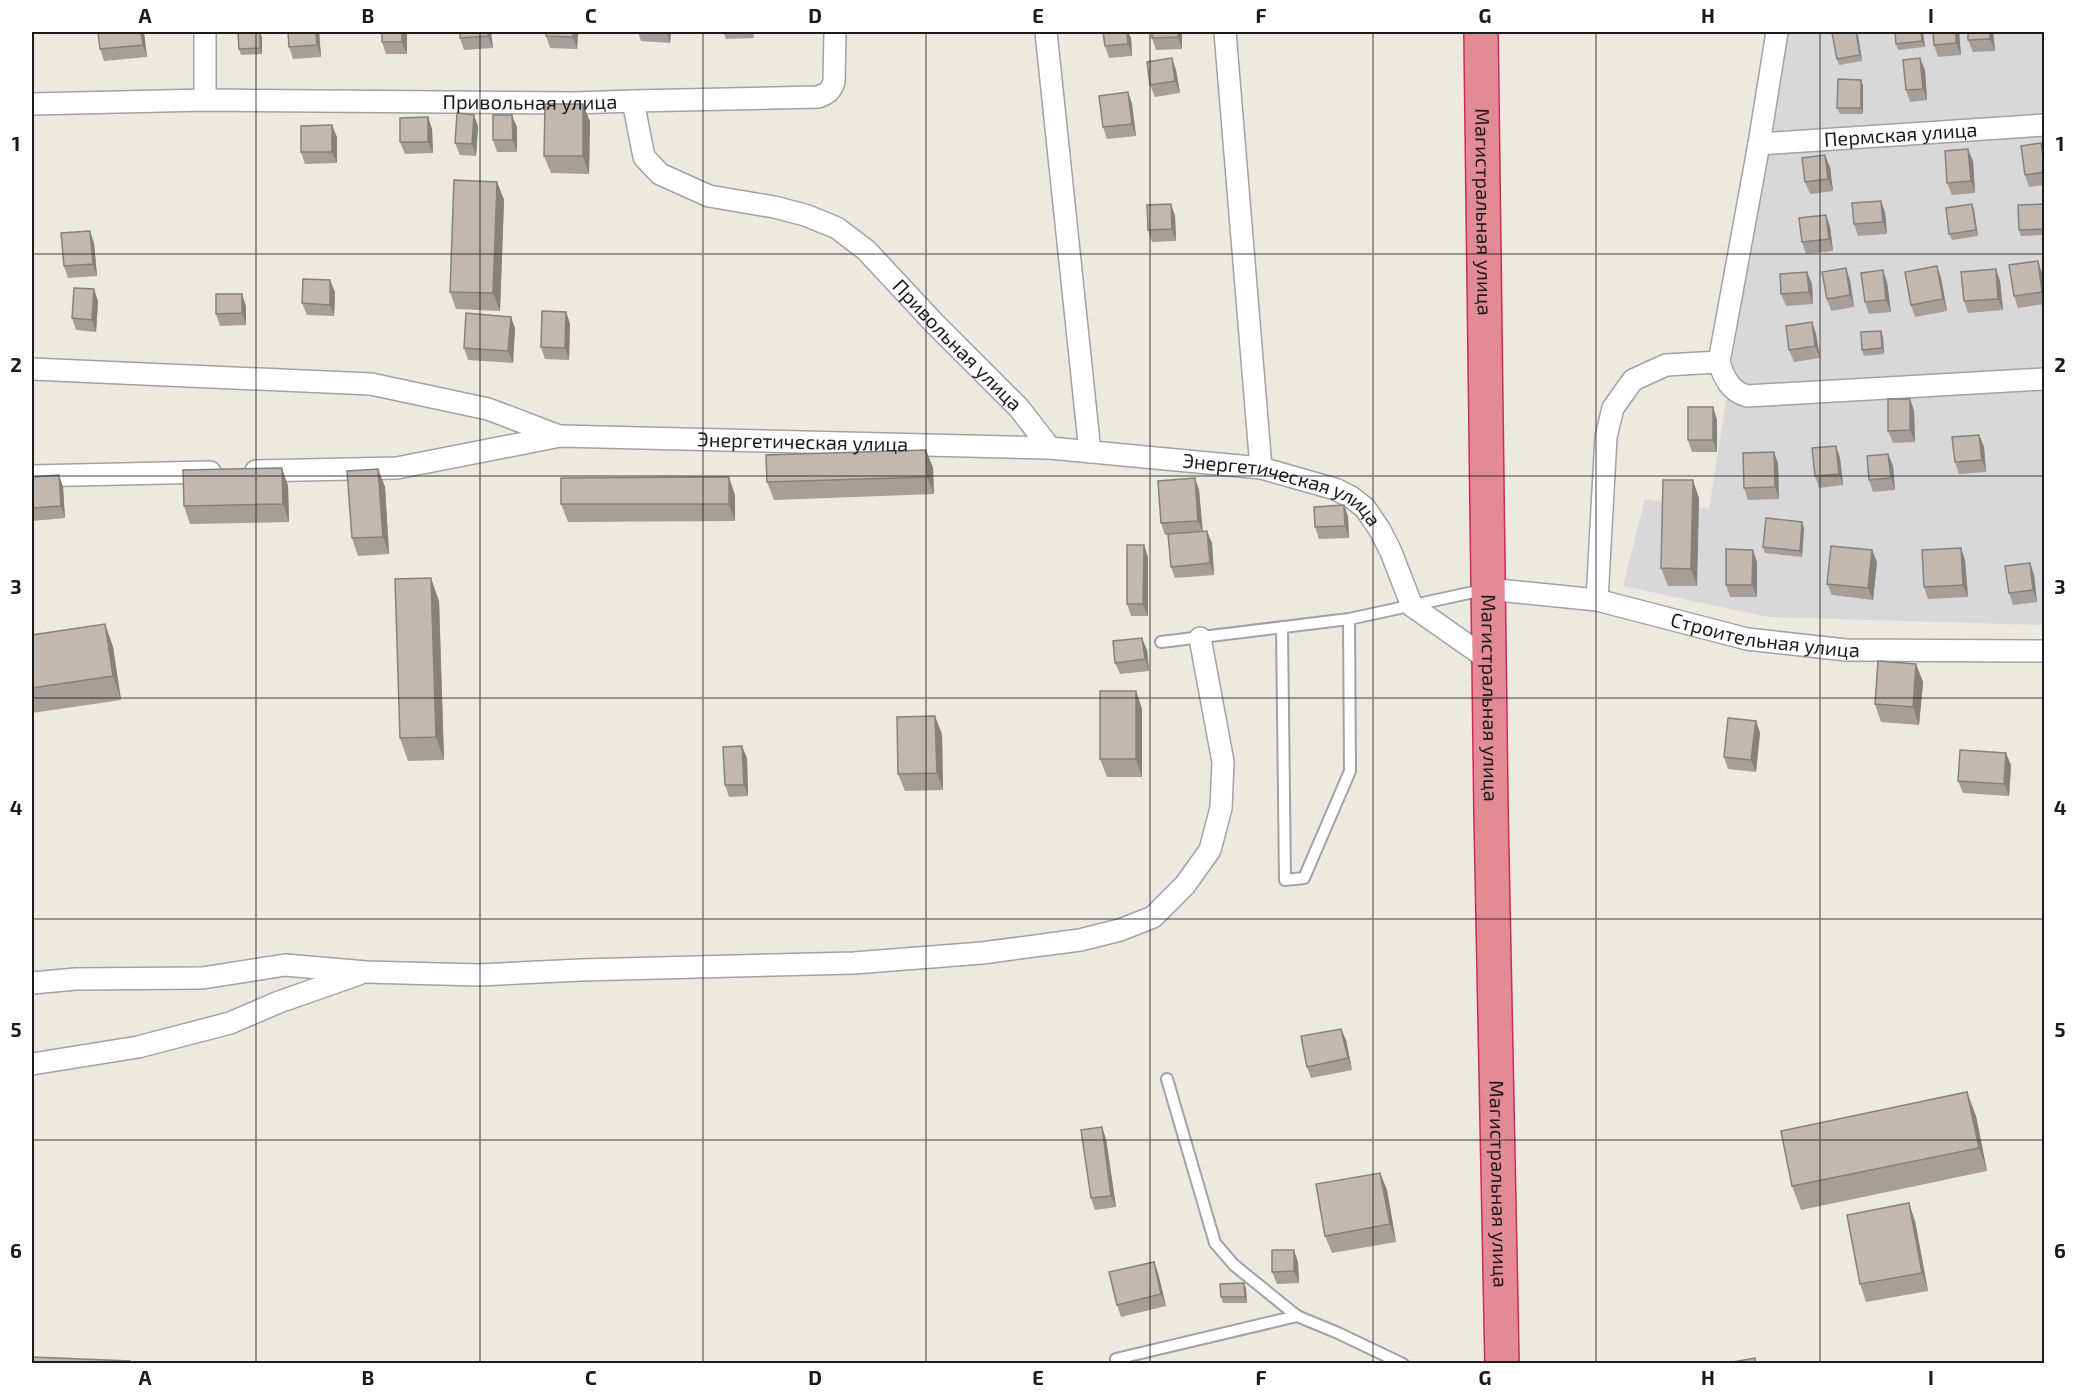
<svg xmlns="http://www.w3.org/2000/svg" width="2076" height="1395" font-family="'Exo 2',sans-serif">
	<rect width="100%" height="100%" fill="#ece9e1"/>
	<polygon fill="#d9d8d8" points="1784,32 2044,32 2044,625 1768,617 1623,586 1645,499 1709,509"/>
	<g fill="none" stroke-linecap="round" stroke-linejoin="round">
		<g stroke="#a2a2a2" stroke-width="14">
			<g id="lane">
				<polyline points="1282,627 1285,880 1304,878 1350,771 1349,619"/>
				<polyline points="1161,642 1349,619 1483,590"/>
				<polyline points="1167,1079 1215,1243 1234,1265 1297,1316"/>
				<polyline points="1116,1359 1297,1316 1338,1333 1403,1364"/>
			</g>
		</g>
		<g stroke="#a2a2a2" stroke-width="24">
			<g id="street">
				<polyline points="1046,32 1090,452"/>
				<polyline points="1225,32 1261,468"/>
				<path d="M1777 32 1759 144 1719 362C1724 378 1730 391 1747 396L2044 379"/>
				<polyline points="205,100 205,32"/>
				<path d="M633 101 818 97C827 94 831 91 834 82L835 32"/>
				<path id="s1" d="M32 104 205 100 574 103 633 101 644 157 660 174 709 196 774 207 805 215 837 228 866 250 935 324 1019 408 1050 448"/>
				<path id="s2" d="M1759 144 2044 125"/>
				<polyline points="32,369 371,384 488,409 559,436"/>
				<path id="s3" d="M256 471 397 468 560 436 1050 448 1261 468 1335 489 1351 497 1365 508 1380 530 1391 552 1412 606 1489 660"/>
				<polyline points="32,476 210,472"/>
				<path id="s4" d="M1488 589 1597 600 1747 639 1846 650 2044 651"/>
				<polyline points="1597,600 1606,437 1613,408 1633,380 1666,365 1719,362"/>
				<polyline points="32,983 76,979 202,978 285,965 366,972 479,975 581,970 854,963 982,953 1080,940 1120,930 1153,917 1185,885 1210,850 1221,808 1223,762 1200,638"/>
				<polyline points="32,1064 138,1047 230,1023 279,1002 359,974"/>
			</g>
		</g>
		<g stroke="#ce2b58" stroke-width="36">
			<g id="highway">
				<path id="s5" d="M1481 32 1491 812 1502 1364"/>
			</g>
		</g>
		<use href="#lane" stroke="#fff" stroke-width="10"/>
		<use href="#street" stroke="#fff" stroke-width="21"/>
		<use href="#highway" stroke="#e28b95" stroke-width="33"/>
	</g>
	<g fill="#a69e98">
		<polygon points="98,32 144,32 147,57 104,61 100,49"/>
		<polygon points="260,32 262,38 262,54 241,55 239,49"/>
		<polygon points="288,32 319,32 321,57 293,59 289,47"/>
		<polygon points="407,32 407,54 386,54 382,42"/>
		<polygon points="491,32 493,48 464,50 460,38"/>
		<polygon points="578,32 577,49 550,48 546,36"/>
		<polygon points="638,32 671,32 670,43 641,41"/>
		<polygon points="723,32 753,32 754,38 726,39"/>
		<polygon points="1103,32 1128,32 1131,38 1132,56 1109,58 1105,46"/>
		<polygon points="1152,32 1182,32 1182,49 1156,50 1152,38"/>
		<polygon points="1923,32 1925,47 1898,50 1896,44"/>
		<polygon points="1933,32 1959,32 1961,55 1938,57 1934,45"/>
		<polygon points="1993,32 1995,51 1973,52 1968,40"/>
		<polygon points="1858,35 1862,61 1839,65 1837,59"/>
		<polygon points="1176,70 1180,93 1155,97 1150,85"/>
		<polygon points="1925,70 1927,100 1910,102 1906,90"/>
		<polygon points="1861,80 1863,86 1863,114 1840,114 1837,108"/>
		<polygon points="1128,92 1132,104 1136,136 1107,139 1103,127"/>
		<polygon points="583,104 590,122 589,174 551,173 544,156"/>
		<polygon points="428,117 432,129 433,153 405,154 400,142"/>
		<polygon points="478,126 476,156 460,155 455,143"/>
		<polygon points="517,127 517,152 497,152 493,140"/>
		<polygon points="337,137 337,163 305,164 301,152"/>
		<polygon points="2041,143 2044,152 2044,185 2029,187 2025,175"/>
		<polygon points="1973,161 1975,193 1952,195 1947,183"/>
		<polygon points="1830,167 1833,191 1810,194 1805,182"/>
		<polygon points="497,182 504,200 500,311 456,309 450,292"/>
		<polygon points="1171,204 1175,216 1176,241 1152,242 1148,230"/>
		<polygon points="1972,204 1974,210 1978,236 1952,240 1949,234"/>
		<polygon points="2044,204 2044,235 2021,236 2019,230"/>
		<polygon points="1885,212 1887,234 1858,236 1854,224"/>
		<polygon points="1826,215 1830,227 1833,251 1806,254 1802,242"/>
		<polygon points="94,243 97,276 68,278 64,266"/>
		<polygon points="1937,266 1941,278 1947,311 1915,317 1911,305"/>
		<polygon points="1996,269 2000,281 2003,310 1968,313 1964,301"/>
		<polygon points="1807,272 1812,284 1813,304 1786,306 1781,294"/>
		<polygon points="2042,273 2044,290 2044,304 2018,308 2014,296"/>
		<polygon points="1850,280 1854,307 1831,311 1827,299"/>
		<polygon points="1887,282 1891,312 1869,314 1865,302"/>
		<polygon points="335,292 334,316 307,315 302,303"/>
		<polygon points="98,301 96,332 76,330 72,318"/>
		<polygon points="246,306 246,325 220,326 216,314"/>
		<polygon points="566,312 570,324 569,360 545,359 541,347"/>
		<polygon points="1812,322 1816,334 1820,358 1794,362 1789,350"/>
		<polygon points="515,328 513,363 468,360 464,348"/>
		<polygon points="1881,331 1883,337 1884,354 1864,356 1862,350"/>
		<polygon points="1910,399 1914,411 1915,442 1893,443 1888,431"/>
		<polygon points="1717,419 1717,452 1692,452 1688,440"/>
		<polygon points="1979,435 1984,447 1986,472 1959,474 1955,462"/>
		<polygon points="1836,446 1840,458 1843,485 1819,488 1815,476"/>
		<polygon points="926,450 933,468 934,494 774,500 767,482"/>
		<polygon points="1774,452 1778,464 1779,499 1748,500 1744,488"/>
		<polygon points="1888,454 1893,466 1895,490 1873,492 1869,480"/>
		<polygon points="282,468 288,486 289,522 190,524 184,506"/>
		<polygon points="378,469 385,487 389,554 358,556 352,538"/>
		<polygon points="59,475 63,487 65,518 32,521 32,477"/>
		<polygon points="1195,478 1199,490 1202,531 1212,543 1214,575 1175,578 1171,567 1168,535 1165,535 1161,523"/>
		<polygon points="735,495 735,521 568,522 561,504"/>
		<polygon points="1699,498 1697,586 1668,586 1661,568"/>
		<polygon points="1344,505 1348,517 1349,538 1319,539 1315,527"/>
		<polygon points="1804,528 1802,557 1765,553 1763,547"/>
		<polygon points="1872,550 1877,562 1873,600 1832,595 1827,584"/>
		<polygon points="1148,557 1148,616 1131,616 1127,604"/>
		<polygon points="1965,560 1968,597 1928,599 1924,587"/>
		<polygon points="1757,562 1757,597 1730,597 1726,585"/>
		<polygon points="2030,563 2034,575 2037,602 2013,605 2009,593"/>
		<polygon points="439,601 444,760 408,761 400,738"/>
		<polygon points="105,624 113,647 121,700 32,713 32,635"/>
		<polygon points="1147,650 1149,671 1120,674 1115,663"/>
		<polygon points="1916,664 1923,682 1919,725 1881,722 1875,704"/>
		<polygon points="1136,691 1142,709 1142,777 1107,777 1100,759"/>
		<polygon points="1756,721 1760,733 1756,772 1728,769 1724,757"/>
		<polygon points="942,734 943,790 905,791 898,774"/>
		<polygon points="747,758 748,796 729,797 725,785"/>
		<polygon points="2011,765 2009,796 1963,793 1958,781"/>
		<polygon points="1341,1029 1346,1040 1352,1070 1311,1078 1307,1067"/>
		<polygon points="1976,1116 1987,1171 1801,1210 1792,1186"/>
		<polygon points="1106,1139 1116,1207 1095,1210 1091,1198"/>
		<polygon points="1380,1173 1387,1190 1396,1242 1332,1253 1325,1236"/>
		<polygon points="1915,1221 1928,1291 1866,1302 1860,1284"/>
		<polygon points="1154,1262 1158,1273 1166,1306 1121,1317 1117,1305"/>
		<polygon points="1298,1262 1299,1283 1277,1284 1272,1272"/>
		<polygon points="1244,1283 1246,1289 1247,1303 1223,1303 1221,1297"/>
	</g>
	<g fill="#87817c">
		<polygon points="141,32 144,32 147,57 143,45"/>
		<polygon points="260,32 262,38 262,54 260,48"/>
		<polygon points="316,32 319,32 321,57 317,45"/>
		<polygon points="402,32 407,32 407,54 402,42"/>
		<polygon points="488,32 491,32 493,48 488,36"/>
		<polygon points="573,32 578,32 577,49 573,37"/>
		<polygon points="666,32 671,32 670,43"/>
		<polygon points="1127,32 1128,32 1131,38 1132,56 1128,44"/>
		<polygon points="1178,32 1182,32 1182,49 1178,37"/>
		<polygon points="1856,32 1858,35 1862,61 1860,55"/>
		<polygon points="1921,32 1923,32 1925,47 1922,41"/>
		<polygon points="1956,32 1959,32 1961,55 1956,43"/>
		<polygon points="1990,32 1993,32 1995,51 1990,39"/>
		<polygon points="1172,58 1176,70 1180,93 1175,81"/>
		<polygon points="1920,58 1925,70 1927,100 1923,89"/>
		<polygon points="1861,80 1863,86 1863,114 1861,108"/>
		<polygon points="1128,92 1132,104 1136,136 1132,124"/>
		<polygon points="583,104 590,122 589,174 583,156"/>
		<polygon points="474,115 478,126 476,156 472,144"/>
		<polygon points="512,115 517,127 517,152 513,140"/>
		<polygon points="428,117 432,129 433,153 428,142"/>
		<polygon points="332,125 337,137 337,163 332,152"/>
		<polygon points="1968,149 1973,161 1975,193 1971,181"/>
		<polygon points="1825,155 1830,167 1833,191 1828,179"/>
		<polygon points="497,182 504,200 500,311 493,293"/>
		<polygon points="1881,201 1885,212 1887,234 1883,222"/>
		<polygon points="1171,204 1175,216 1176,241 1172,229"/>
		<polygon points="1972,204 1974,210 1978,236 1976,230"/>
		<polygon points="1826,215 1830,227 1833,251 1829,239"/>
		<polygon points="90,231 94,243 97,276 93,264"/>
		<polygon points="2038,261 2042,273 2044,290 2044,298 2042,292"/>
		<polygon points="1937,266 1941,278 1947,311 1943,299"/>
		<polygon points="1846,268 1850,280 1854,307 1850,295"/>
		<polygon points="1996,269 2000,281 2003,310 1998,299"/>
		<polygon points="1883,270 1887,282 1891,312 1886,300"/>
		<polygon points="1807,272 1812,284 1813,304 1809,292"/>
		<polygon points="330,280 335,292 334,316 330,305"/>
		<polygon points="94,289 98,301 96,332 92,320"/>
		<polygon points="242,294 246,306 246,325 242,313"/>
		<polygon points="566,312 570,324 569,360 565,348"/>
		<polygon points="511,317 515,328 513,363 508,351"/>
		<polygon points="1812,322 1816,334 1820,358 1815,346"/>
		<polygon points="1881,331 1883,337 1884,354 1882,348"/>
		<polygon points="1910,399 1914,411 1915,442 1910,430"/>
		<polygon points="1713,407 1717,419 1717,452 1713,440"/>
		<polygon points="1979,435 1984,447 1986,472 1982,460"/>
		<polygon points="1836,446 1840,458 1843,485 1839,474"/>
		<polygon points="926,450 933,468 934,494 927,477"/>
		<polygon points="1774,452 1778,464 1779,499 1775,487"/>
		<polygon points="1888,454 1893,466 1895,490 1891,478"/>
		<polygon points="282,468 288,486 289,522 283,504"/>
		<polygon points="378,469 385,487 389,554 383,537"/>
		<polygon points="59,475 63,487 65,518 61,506"/>
		<polygon points="729,477 735,495 735,521 729,504"/>
		<polygon points="1195,478 1199,490 1203,533 1198,521"/>
		<polygon points="1693,480 1699,498 1697,586 1691,569"/>
		<polygon points="1344,505 1348,517 1349,538 1345,526"/>
		<polygon points="1802,522 1804,528 1802,557 1800,551"/>
		<polygon points="1207,531 1212,543 1214,575 1210,563"/>
		<polygon points="1144,545 1148,557 1148,616 1143,604"/>
		<polygon points="1961,548 1965,560 1968,597 1963,585"/>
		<polygon points="1753,550 1757,562 1757,597 1752,585"/>
		<polygon points="1872,550 1877,562 1873,600 1868,588"/>
		<polygon points="2030,563 2034,575 2037,602 2033,590"/>
		<polygon points="431,578 439,601 444,760 436,737"/>
		<polygon points="105,624 113,647 121,700 113,676"/>
		<polygon points="1142,638 1147,650 1149,671 1145,659"/>
		<polygon points="1916,664 1923,682 1919,725 1913,707"/>
		<polygon points="1136,691 1142,709 1142,777 1136,759"/>
		<polygon points="935,716 942,734 943,790 937,773"/>
		<polygon points="1756,721 1760,733 1756,772 1751,760"/>
		<polygon points="742,746 747,758 748,796 744,785"/>
		<polygon points="2006,753 2011,765 2009,796 2004,784"/>
		<polygon points="1341,1029 1346,1040 1352,1070 1348,1058"/>
		<polygon points="1967,1092 1976,1116 1987,1171 1979,1148"/>
		<polygon points="1102,1127 1106,1139 1116,1207 1111,1196"/>
		<polygon points="1380,1173 1387,1190 1396,1242 1390,1224"/>
		<polygon points="1909,1203 1915,1221 1928,1291 1922,1273"/>
		<polygon points="1294,1250 1298,1262 1299,1283 1294,1271"/>
		<polygon points="1154,1262 1158,1273 1166,1306 1161,1294"/>
		<polygon points="1244,1283 1246,1289 1247,1303 1245,1297"/>
	</g>
	<g fill="#c1b8b1" stroke="#87817c" stroke-width="1.5">
		<polygon points="98,32 141,32 143,45 100,49"/>
		<polygon points="238,32 260,32 260,48 239,49"/>
		<polygon points="288,32 316,32 317,45 289,47"/>
		<rect x="382" y="32" width="20" height="10"/>
		<polygon points="460,32 488,32 488,36 460,38"/>
		<polygon points="546,32 573,32 573,37 546,36"/>
		<polygon points="1103,32 1127,32 1128,44 1105,46"/>
		<polygon points="1152,32 1178,32 1178,37 1152,38"/>
		<polygon points="1841,32 1856,32 1860,55 1837,59 1832,33"/>
		<polygon points="1895,32 1921,32 1922,41 1896,44"/>
		<polygon points="1933,32 1956,32 1956,43 1934,45"/>
		<polygon points="1968,32 1990,32 1990,39 1968,40"/>
		<polygon points="1172,58 1175,81 1150,85 1147,62"/>
		<polygon points="1920,58 1923,89 1906,90 1903,60"/>
		<polygon points="1838,79 1861,80 1861,108 1837,108"/>
		<polygon points="1128,92 1132,124 1103,127 1099,96"/>
		<polygon points="545,104 583,104 583,156 544,156"/>
		<polygon points="457,113 474,115 472,144 455,143"/>
		<polygon points="493,115 512,115 513,140 493,140"/>
		<polygon points="428,117 428,142 400,142 400,118"/>
		<polygon points="332,125 332,152 301,152 301,126"/>
		<polygon points="2041,143 2044,164 2044,172 2025,175 2021,146"/>
		<polygon points="1968,149 1971,181 1947,183 1945,151"/>
		<polygon points="1825,155 1828,179 1805,182 1802,158"/>
		<polygon points="454,180 497,182 493,293 450,292"/>
		<polygon points="1881,201 1883,222 1854,224 1852,203"/>
		<polygon points="1171,204 1172,229 1148,230 1147,205"/>
		<polygon points="1972,204 1976,230 1949,234 1946,208"/>
		<polygon points="2044,204 2044,229 2019,230 2018,205"/>
		<polygon points="1826,215 1829,239 1802,242 1799,218"/>
		<polygon points="90,231 93,264 64,266 61,233"/>
		<polygon points="2038,261 2042,292 2014,296 2009,265"/>
		<polygon points="1937,266 1943,299 1911,305 1905,272"/>
		<polygon points="1846,268 1850,295 1827,299 1822,272"/>
		<polygon points="1996,269 1998,299 1964,301 1961,272"/>
		<polygon points="1883,270 1886,300 1865,302 1861,273"/>
		<polygon points="1807,272 1809,292 1781,294 1780,274"/>
		<polygon points="303,279 330,280 330,305 302,303"/>
		<polygon points="74,288 94,289 92,320 72,318"/>
		<polygon points="216,294 242,294 242,313 216,314"/>
		<polygon points="542,311 566,312 565,348 541,347"/>
		<polygon points="466,313 511,317 508,351 464,348"/>
		<polygon points="1812,322 1815,346 1789,350 1786,326"/>
		<polygon points="1881,331 1882,348 1862,350 1861,332"/>
		<polygon points="1888,399 1910,399 1910,430 1888,431"/>
		<rect x="1688" y="407" width="25" height="33"/>
		<polygon points="1979,435 1982,460 1955,462 1952,437"/>
		<polygon points="1836,446 1839,474 1815,476 1812,448"/>
		<polygon points="926,450 927,477 767,482 766,455"/>
		<polygon points="1774,452 1775,487 1744,488 1743,453"/>
		<polygon points="1888,454 1891,478 1869,480 1867,456"/>
		<polygon points="282,468 283,504 184,506 183,470"/>
		<polygon points="378,469 383,537 352,538 347,471"/>
		<polygon points="59,475 61,506 32,508 32,477"/>
		<polygon points="729,477 729,504 561,504 561,478"/>
		<polygon points="1195,478 1198,521 1161,523 1158,481"/>
		<polygon points="1663,480 1693,480 1691,569 1661,568"/>
		<polygon points="1344,505 1345,526 1315,527 1314,507"/>
		<polygon points="1766,518 1802,522 1800,551 1763,547"/>
		<polygon points="1207,531 1210,563 1171,567 1168,534"/>
		<polygon points="1127,545 1144,545 1143,604 1127,604"/>
		<polygon points="1831,546 1872,550 1868,588 1827,584"/>
		<polygon points="1961,548 1963,585 1924,587 1922,550"/>
		<polygon points="1726,549 1753,550 1752,585 1726,585"/>
		<polygon points="2030,563 2033,590 2009,593 2005,566"/>
		<polygon points="431,578 436,737 400,738 395,579"/>
		<polygon points="105,624 113,676 32,688 32,635"/>
		<polygon points="1142,638 1145,659 1115,663 1113,641"/>
		<polygon points="1878,661 1916,664 1913,707 1875,704"/>
		<rect x="1100" y="691" width="36" height="68"/>
		<polygon points="935,716 937,773 898,774 897,717"/>
		<polygon points="1728,718 1756,721 1751,760 1724,757"/>
		<polygon points="742,746 744,785 725,785 723,747"/>
		<polygon points="1960,750 2006,753 2004,784 1958,781"/>
		<polygon points="1341,1029 1348,1058 1307,1067 1301,1036"/>
		<polygon points="1967,1092 1979,1148 1792,1186 1781,1131"/>
		<polygon points="1102,1127 1111,1196 1091,1198 1081,1130"/>
		<polygon points="1380,1173 1390,1224 1325,1236 1316,1184"/>
		<polygon points="1909,1203 1922,1273 1860,1284 1847,1215"/>
		<polygon points="1272,1250 1294,1250 1294,1271 1272,1272"/>
		<polygon points="1154,1262 1161,1294 1117,1305 1109,1272"/>
		<polygon points="1244,1283 1245,1297 1221,1297 1220,1284"/>
		<polygon points="32,1357 130,1361 130,1364 32,1364"/>
		<polygon points="1755,1358 1756,1364 1721,1364"/>
	</g>
	<path fill="none" stroke="#1b1b1b" stroke-width="1.5" stroke-opacity="0.55" d="M256 32V1364M480 32V1364M703 32V1364M926 32V1364M1150 32V1364M1373 32V1364M1596 32V1364M1820 32V1364M32 254H2044M32 476H2044M32 698H2044M32 919H2044M32 1140H2044"/>
	<g text-anchor="middle" stroke-width="4.5" stroke-linejoin="round" paint-order="stroke">
		<g font-size="20" fill="#1b1b1b" stroke="#fff">
			<text dy="7" stroke="none"><textPath href="#s1" startOffset="498">Привольная улица</textPath></text>
			<text dy="7" stroke="none"><textPath href="#s2" startOffset="142">Пермская улица</textPath></text>
			<text dy="7" stroke="none"><textPath href="#s5" startOffset="180">Магистральная улица</textPath></text>
			<text dy="7" stroke="none"><textPath href="#s1" startOffset="1036">Привольная улица</textPath></text>
			<text dy="7" stroke="none"><textPath href="#s3" startOffset="550">Энергетическая улица</textPath></text>
			<text dy="7" stroke="none"><textPath href="#s3" startOffset="1036">Энергетическая улица</textPath></text>
			<text dy="7" stroke="none"><textPath href="#s4" startOffset="282">Строительная улица</textPath></text>
			<text dy="7" stroke="none"><textPath href="#s5" startOffset="666">Магистральная улица</textPath></text>
			<text dy="7" stroke="none"><textPath href="#s5" startOffset="1152">Магистральная улица</textPath></text>
		</g>
	</g>
	<rect width="2076" height="1395" fill="none" stroke="#ffffff" stroke-width="66"/>
	<rect x="33" y="33" width="2010" height="1329" fill="none" stroke="#1b1b1b" stroke-width="2"/>
	<g font-size="20" text-anchor="middle" font-weight="bold" fill="#1b1b1b">
		<text x="145" y="23">A</text>
		<text x="368" y="23">B</text>
		<text x="591" y="23">C</text>
		<text x="815" y="23">D</text>
		<text x="1038" y="23">E</text>
		<text x="1261" y="23">F</text>
		<text x="1485" y="23">G</text>
		<text x="1708" y="23">H</text>
		<text x="1931" y="23">I</text>
		<text x="16" y="151">1</text>
		<text x="2060" y="151">1</text>
		<text x="16" y="372">2</text>
		<text x="2060" y="372">2</text>
		<text x="16" y="594">3</text>
		<text x="2060" y="594">3</text>
		<text x="16" y="815">4</text>
		<text x="2060" y="815">4</text>
		<text x="16" y="1037">5</text>
		<text x="2060" y="1037">5</text>
		<text x="16" y="1258">6</text>
		<text x="2060" y="1258">6</text>
		<text x="145" y="1385">A</text>
		<text x="368" y="1385">B</text>
		<text x="591" y="1385">C</text>
		<text x="815" y="1385">D</text>
		<text x="1038" y="1385">E</text>
		<text x="1261" y="1385">F</text>
		<text x="1485" y="1385">G</text>
		<text x="1708" y="1385">H</text>
		<text x="1931" y="1385">I</text>
	</g>
</svg>
